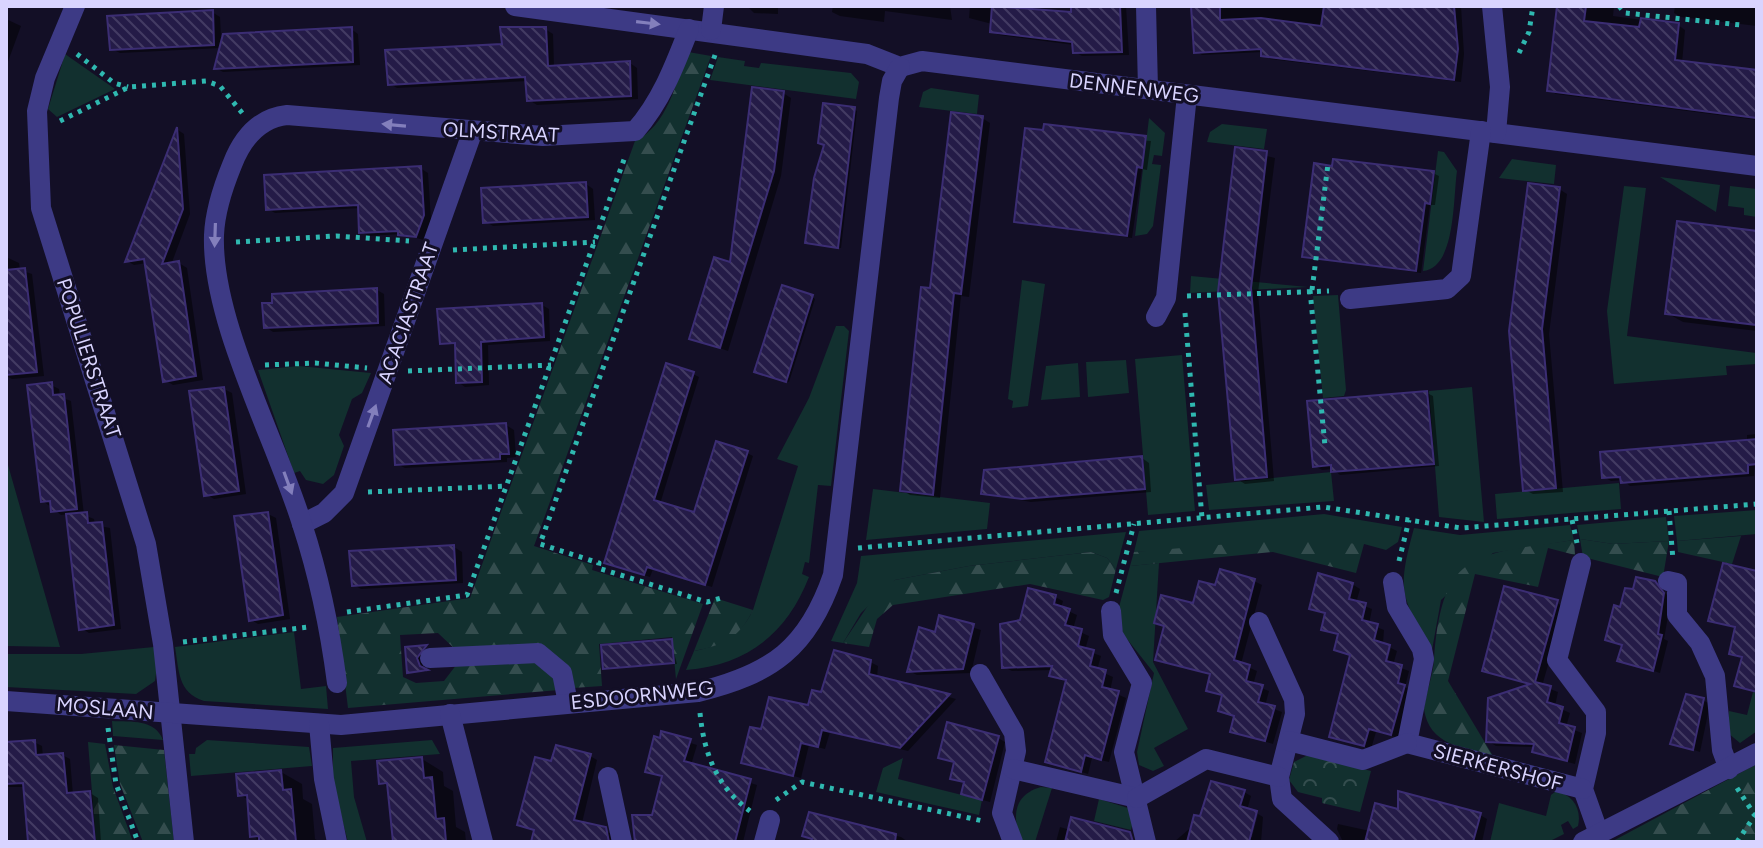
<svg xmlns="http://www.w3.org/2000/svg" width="1763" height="848" font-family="Figtree,sans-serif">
	<defs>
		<pattern id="forest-firs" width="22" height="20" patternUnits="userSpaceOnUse" patternTransform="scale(2)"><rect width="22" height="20" fill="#12302f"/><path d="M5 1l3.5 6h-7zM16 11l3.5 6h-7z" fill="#344d4e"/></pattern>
		<pattern id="park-crowns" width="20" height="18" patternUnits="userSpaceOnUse" patternTransform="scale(2)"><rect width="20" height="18" fill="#12302f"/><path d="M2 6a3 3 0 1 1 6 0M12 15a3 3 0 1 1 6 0" fill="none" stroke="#344d4e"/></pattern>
		<pattern id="building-back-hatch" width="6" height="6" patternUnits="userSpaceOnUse" patternTransform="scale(2)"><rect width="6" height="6" fill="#241b47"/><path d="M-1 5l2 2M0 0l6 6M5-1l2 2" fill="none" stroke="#433b63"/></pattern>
	</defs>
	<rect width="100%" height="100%" fill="#130f26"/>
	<g fill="#12302f">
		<polygon points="65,54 115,89 57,117 48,109"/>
		<polygon points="718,57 745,61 744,66 759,68 761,63 851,73 859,82 856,99 710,80"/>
		<polygon points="931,88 979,95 977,114 919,107 923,92"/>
		<polygon points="1149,118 1165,133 1162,156 1154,155 1152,164 1161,165 1153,226 1147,234 1135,236"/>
		<polygon points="1222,124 1267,129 1264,149 1207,142 1210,132"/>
		<path d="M1438 151 1444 152 1457 171C1453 198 1456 268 1423 271Z"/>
		<polygon points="1512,159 1556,165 1554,184 1499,178"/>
		<polygon points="1660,177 1720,185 1716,212"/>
		<polygon points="1624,186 1646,188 1627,336 1756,353 1757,364 1726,366 1727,375 1614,384 1607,311"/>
		<polygon points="1730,186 1757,189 1757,217 1744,215 1744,208 1728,206"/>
		<polygon points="1191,276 1308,287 1190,293"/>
		<polygon points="1022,280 1045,284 1028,406 1012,408 1013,401 1008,399"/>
		<polygon points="1338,295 1346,390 1344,396 1323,398 1313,296"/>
		<path d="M836 326H844L849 331 831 486 818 485 809 563 805 562 802 574 809 577C787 633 748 665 686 670L694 651C721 646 741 635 753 610L798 466 777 459 809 398Z"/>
		<polygon points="1182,355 1195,511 1148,515 1135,359"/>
		<polygon points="1126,360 1129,393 1088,397 1086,362"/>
		<polygon points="1078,363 1080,397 1041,400 1046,366"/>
		<polygon points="299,366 371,373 362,393 352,399 339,435 344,446 334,475 323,484 306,480 300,471 294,473 258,370"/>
		<polygon points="1472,387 1484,522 1439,517 1429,391"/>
		<polygon points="6,458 60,647 6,646"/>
		<polygon points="1331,472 1334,501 1209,510 1206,485"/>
		<polygon points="1619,483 1621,509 1497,519 1495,494"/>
		<polygon points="873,489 990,503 987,529 866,540"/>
		<polygon points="1757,510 1757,534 1677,541 1674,516"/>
		<polygon points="1324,514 1402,527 1398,542 1386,550 1364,544 1134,552 1139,531"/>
		<polygon points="1666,517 1669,541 1613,544 1580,539 1577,525"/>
		<path d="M1570 525 1574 540 1493 553 1441 600 1432 650C1400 595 1397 591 1414 528L1460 535Z"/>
		<polygon points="1126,532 1116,569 1107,558 1091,552 969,566 895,580 861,613 843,643 831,641 857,583 861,556"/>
		<polygon points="1159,563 1153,662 1188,729 1154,748 1164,766 1153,771 1139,765 1137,752 1154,673 1123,634 1118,611 1130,566"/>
		<path d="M294 632 301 689 326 686 328 709 204 701C178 693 179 671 175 647Z"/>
		<polygon points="154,647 157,666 155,681 136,694 6,687 6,654 81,654"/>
		<polygon points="1753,692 1757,693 1757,731 1740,743 1728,733 1729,711 1747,715"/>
		<path d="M112 721C131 722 155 719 163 740L113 736Z"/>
		<polygon points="207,740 309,747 312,766 191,776 189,754 195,754 196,748"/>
		<polygon points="432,740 440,754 351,761 354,797 367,842 348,842 333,784 333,748"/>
		<polygon points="903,758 898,779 982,800 979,815 876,792 883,768"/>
		<path d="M1041 787 1052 788 1035 842H1022C1012 819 1012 795 1041 787Z"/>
		<path d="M1556 791C1573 795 1582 809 1578 826L1573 829 1568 821 1561 825 1564 834 1548 842H1490L1499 803 1546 816 1551 795Z"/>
		<polygon points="1099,799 1128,808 1134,817 1131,830 1094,821"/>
	</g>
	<g fill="url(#forest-firs)">
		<path d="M688 52 711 56 534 546 593 565 592 570 703 604 676 679 672 637 599 644 602 686 573 688C564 631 497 648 457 651L438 633 400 635 403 677 416 683 444 681 457 664C485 661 559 644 559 690L348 708 337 617 470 598 635 141C667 126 676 83 688 52Z"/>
		<polygon points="1741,536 1732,564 1678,552 1677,541"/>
		<polygon points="1580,539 1613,544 1669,541 1663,577 1583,557"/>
		<polygon points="1277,540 1364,544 1356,573 1273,552 1130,566 1134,552"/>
		<path d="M1574 540 1575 555 1548 548 1538 587 1475 574 1448 681 1493 756C1463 748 1429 745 1424 709 1426 692 1433 676 1434 660 1442 548 1475 555 1574 540Z"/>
		<polygon points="1091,552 1107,558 1116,569 1109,597 1103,600 1030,584 893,605 877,619 869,647 843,643 877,592 895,580 969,566"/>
		<path d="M715 598 753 610C739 638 724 645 694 651Z"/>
		<polygon points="88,742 105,744 113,787 133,842 96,842"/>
		<polygon points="114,745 164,750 174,842 143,842 120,784"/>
		<polygon points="1757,764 1757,842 1611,842"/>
	</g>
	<polygon fill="url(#park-crowns)" points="1308,755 1371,771 1360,812 1322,803 1322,798 1298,792 1289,780 1294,762"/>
	<g fill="#0007">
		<polygon points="747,6 778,6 778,14 754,13"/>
		<polygon points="833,6 950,6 952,20 885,11 884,22 840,16 832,12"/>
		<polygon points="970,6 1034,6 1033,9 1073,14 1073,6 1126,6 1129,55 1082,56 1075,52 1074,45 999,35 992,31 992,24 969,18"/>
		<polygon points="1193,6 1461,6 1464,54 1461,82 1270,59 1263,52 1202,55 1196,51"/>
		<polygon points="1559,6 1614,6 1613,16 1678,25 1685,30 1682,63 1757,73 1757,120 1556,94 1549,90"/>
		<polygon points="1675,6 1757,6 1757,26 1681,17 1674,13"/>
		<polygon points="212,12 220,17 221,36 351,29 358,34 360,65 223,72 216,68 221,48 120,53 112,49"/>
		<polygon points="6,19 21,26 6,67"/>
		<polygon points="545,29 553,34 554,67 630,63 637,68 638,99 537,105 529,100 528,81 397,88 390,84"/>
		<polygon points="783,93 791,98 781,176 728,351 691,338 732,265"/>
		<polygon points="854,109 857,111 841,248 811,244 807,242"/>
		<polygon points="982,118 990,123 969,297 961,296 940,498 910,495 902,490 931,291"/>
		<polygon points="178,130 184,134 190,214 171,265 179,263 187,268 203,380 173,385 165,380 147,263 134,265 127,261"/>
		<polygon points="1045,133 1151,141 1147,170 1142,169 1132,238 1016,221"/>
		<polygon points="1237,149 1275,158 1258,293 1274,481 1245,484 1237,479"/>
		<polygon points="420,168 428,173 431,220 424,240 401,234 369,236 361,232 361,208 275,213 268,209"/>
		<polygon points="1433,173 1439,176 1435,205 1430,205 1421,273 1304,256"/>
		<polygon points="586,184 593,189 595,220 493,226 485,221"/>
		<polygon points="1559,189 1567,194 1549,334 1563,492 1533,494 1525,490 1511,331"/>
		<polygon points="1757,233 1757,331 1683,322 1667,313"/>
		<polygon points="6,257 19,263 20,270 32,274 44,376 12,379 6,376"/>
		<polygon points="377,290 384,294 385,326 273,332 266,327"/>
		<polygon points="812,297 815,299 789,382 760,372"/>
		<polygon points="542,305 549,309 550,341 488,345 489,385 465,387 458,382 457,346 442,342"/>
		<polygon points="693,374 699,377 660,504 696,514 747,453 753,456 712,587 653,569 650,577 612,565"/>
		<polygon points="51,385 59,389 60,397 71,401 84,515 94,519 95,525 110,528 121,629 89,633 81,628 68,514 61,515 43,501"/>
		<polygon points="224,389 232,393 246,494 214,499 206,494"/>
		<polygon points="1427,393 1433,396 1439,466 1340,475 1333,469 1322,470 1315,466"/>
		<polygon points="506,425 514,430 516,457 507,458 507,462 405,468 397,464"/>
		<polygon points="1757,434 1754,476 1630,486 1623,480 1611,481 1604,477 1747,442 1747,435"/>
		<polygon points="1142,458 1149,463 1151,492 1031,502 983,493"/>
		<polygon points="268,514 276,518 290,619 258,624 250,619"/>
		<polygon points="454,547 462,552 463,583 361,589 354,585"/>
		<polygon points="1254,581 1262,585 1241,664 1257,671 1253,685 1269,691 1265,706 1282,712 1273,744 1233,731 1236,717 1220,710 1224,696 1208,690 1212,676 1157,659 1165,627 1156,622 1195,605 1216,588"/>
		<polygon points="1655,583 1671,599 1664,639 1668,641 1660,673 1620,660 1624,646 1607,640 1634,592"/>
		<polygon points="1352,584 1360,589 1356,603 1372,609 1369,624 1384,630 1381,670 1385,671 1391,648 1397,651 1393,665 1409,671 1405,687 1412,691 1399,738 1376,732 1371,749 1331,736 1352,656 1336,649 1339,635 1323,629 1327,614 1311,608"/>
		<polygon points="1506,588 1565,606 1542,686 1558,692 1555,706 1570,713 1566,727 1582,733 1575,764 1542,755 1535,747 1496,746 1488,741 1533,685 1485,670"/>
		<polygon points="1055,597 1063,601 1061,608 1077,615 1073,629 1089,636 1085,650 1101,656 1097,670 1113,677 1110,691 1126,698 1109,762 1092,758 1088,774 1047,761 1068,682 1052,675 1053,670 1012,671 1004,667 1021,622"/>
		<polygon points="941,618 981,630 971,673 917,675 909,671 936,634"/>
		<polygon points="671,641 677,664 605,668"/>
		<polygon points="407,649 429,649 420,660 426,672 409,671"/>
		<polygon points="870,662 878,666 877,677 956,699 908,751 830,732 825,749 809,745 801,778 743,762 762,732 810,708"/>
		<polygon points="1703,700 1710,704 1700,752 1673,743"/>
		<polygon points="662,734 697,745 691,765 757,785 743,842 682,842 663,777 647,771"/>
		<polygon points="998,738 1005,742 990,802 971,797 964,793 966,784 953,778 956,763 941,757"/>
		<polygon points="34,742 42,746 43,757 62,755 70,759 73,795 90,793 98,798 101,842 30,842 25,787 6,787 6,744"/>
		<polygon points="590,756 597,760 582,823 612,834 610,842 533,842 536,831 520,824 553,764"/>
		<polygon points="422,759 443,772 444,786 453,791 456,827 465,832 466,842 403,842 390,788 380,782"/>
		<polygon points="281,772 302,784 303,799 312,804 315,839 320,842 261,842 252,835 249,800 240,795"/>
		<polygon points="1244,792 1251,796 1247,810 1248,837 1252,837 1258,814 1263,817 1261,842 1174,842 1202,818"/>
		<polygon points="810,815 901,837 908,842 813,842 804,835"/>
		<polygon points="1480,815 1487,819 1482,842 1343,842 1337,829 1338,824 1370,831"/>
		<polygon points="1060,827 1070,830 1111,842 1056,842"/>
	</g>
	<g fill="url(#building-back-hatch)" stroke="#3b2d73" stroke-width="2">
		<polygon points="992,6 1071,12 1071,6 1120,6 1122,52 1073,53 1072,42 990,32"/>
		<polygon points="1191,6 1220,6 1220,20 1261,18 1321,26 1324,6 1454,6 1458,49 1454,80 1261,56 1261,49 1194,53"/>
		<polygon points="1557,6 1586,6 1584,21 1639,27 1641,18 1679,23 1675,60 1757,70 1757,118 1547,91"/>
		<polygon points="213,10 214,45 110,50 107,16"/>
		<polygon points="352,27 353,62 214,69 223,34"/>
		<polygon points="500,27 546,27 548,66 630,61 631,96 527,101 525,77 388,85 385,50 502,44"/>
		<polygon points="752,87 784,91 774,171 720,348 689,339 714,257 730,262"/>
		<polygon points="823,103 855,107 838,248 805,243 814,178 824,145 818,143"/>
		<polygon points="951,112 983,116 961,294 954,293 933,495 900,491 921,287 930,288"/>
		<polygon points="1044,124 1146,136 1142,168 1137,167 1127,236 1014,222 1025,128 1043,130"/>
		<polygon points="177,127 183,209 162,264 179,261 196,376 163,382 144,259 125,262"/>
		<polygon points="1235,147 1267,151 1251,288 1267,477 1235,480 1218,292"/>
		<polygon points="1333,159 1434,171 1430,204 1425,203 1416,271 1302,257 1314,163 1332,166"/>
		<polygon points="421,166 424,215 416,237 398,235 398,231 359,233 358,205 266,210 264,175"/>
		<polygon points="586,182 588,217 483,223 481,188"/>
		<polygon points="1528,183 1560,187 1542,329 1556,488 1523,491 1509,331"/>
		<polygon points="1677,221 1757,231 1757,325 1665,314"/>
		<polygon points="25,268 37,372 6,375 6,270"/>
		<polygon points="782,285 813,295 786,382 754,372"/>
		<polygon points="377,288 378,323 264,328 262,303 272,303 272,294"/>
		<polygon points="542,303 544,337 481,342 482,382 456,383 455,343 440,344 437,309"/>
		<polygon points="666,363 694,372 654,500 694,512 716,441 748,451 705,585 647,567 644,575 604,563"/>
		<polygon points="52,382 53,395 64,394 77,509 51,512 50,501 41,502 27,385"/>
		<polygon points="224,387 239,491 204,496 189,391"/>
		<polygon points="1427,391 1434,464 1331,472 1331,465 1313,467 1307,401"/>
		<polygon points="506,423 509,454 500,454 500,459 395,465 393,430"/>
		<polygon points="1757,439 1757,464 1748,465 1748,473 1621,483 1620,477 1602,478 1600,452"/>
		<polygon points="1142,456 1145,489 1022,499 981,494 984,470"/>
		<polygon points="87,512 88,523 102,522 114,625 79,630 66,514"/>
		<polygon points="268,512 283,615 249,621 234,516"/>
		<polygon points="454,545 456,580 352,586 349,551"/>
		<polygon points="1723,563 1757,571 1757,692 1734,686 1742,657 1729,654 1735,627 1708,621"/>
		<polygon points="1220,569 1255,579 1234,660 1250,665 1246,681 1263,685 1258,702 1275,706 1265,741 1230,732 1234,716 1218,711 1222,695 1206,691 1210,674 1155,660 1164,626 1154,623 1161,595 1193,603 1199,581 1215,585"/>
		<polygon points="1318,573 1353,583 1349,599 1366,603 1362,620 1378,624 1374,640 1390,645 1386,661 1402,665 1398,683 1405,685 1391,735 1369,729 1364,746 1329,737 1350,655 1334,650 1338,634 1321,630 1325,613 1309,609"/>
		<polygon points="1636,577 1655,581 1664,593 1658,634 1662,635 1653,671 1617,661 1622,645 1605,640 1614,605 1620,607 1625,588 1633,589"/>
		<polygon points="1504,586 1558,600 1535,682 1551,686 1547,702 1563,707 1559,723 1575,727 1567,761 1532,752 1534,744 1486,742 1488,698 1530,684 1482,671"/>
		<polygon points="1028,588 1056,595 1054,604 1070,609 1065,625 1082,629 1078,646 1094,650 1090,666 1106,670 1102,687 1119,691 1101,760 1085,755 1081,772 1045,762 1066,680 1049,676 1052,666 1002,668 1000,624 1020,620"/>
		<polygon points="939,615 974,624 963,669 907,672 919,627 935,632"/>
		<polygon points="672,639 674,663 603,669 601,645"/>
		<polygon points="427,645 417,658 420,666 428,670 407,673 405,647"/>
		<polygon points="834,650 871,660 869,674 950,694 900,748 822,730 818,747 801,743 793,776 741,763 750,727 761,729 769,697 808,705 812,690 821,692"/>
		<polygon points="1686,694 1704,698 1693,750 1670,744"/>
		<polygon points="947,722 999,736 982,800 961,794 964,782 950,779 954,762 938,758"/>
		<polygon points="661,731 691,739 684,761 751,779 735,842 635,842 632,815 652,815 662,776 645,772 654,736 660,738"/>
		<polygon points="35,740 36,755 63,753 67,793 90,791 95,842 28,842 23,783 6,784 6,742"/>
		<polygon points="556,745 591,754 574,820 606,827 609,842 531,842 534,830 517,825 535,757 551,761"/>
		<polygon points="422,757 424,778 432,777 436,819 444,818 446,842 393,842 387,783 379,784 377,761"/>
		<polygon points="281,770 283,790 291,789 296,842 259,842 259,836 250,837 247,795 238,796 236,774"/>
		<polygon points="1211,781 1245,790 1240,806 1257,811 1249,842 1187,842 1194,815 1200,816"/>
		<polygon points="1398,791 1481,813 1473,842 1365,842 1375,803 1398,809"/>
		<polygon points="809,812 896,834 895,842 811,842 812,839 802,836"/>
		<polygon points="1071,817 1130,832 1133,842 1065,842"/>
	</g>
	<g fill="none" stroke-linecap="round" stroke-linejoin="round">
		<g stroke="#2fb8b0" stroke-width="5" stroke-dasharray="4 6" stroke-linecap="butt">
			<polyline points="1619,6 1625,13 1741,25"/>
			<polyline points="1519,53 1529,32 1533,6"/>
			<polyline points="77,54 114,83 128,87"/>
			<polyline points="715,55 540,544 599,563 598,568 707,602 721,598"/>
			<polyline points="60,121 129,87 206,81 220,86 243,114"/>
			<polyline points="236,242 336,236 409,241"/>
			<polyline points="453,250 595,242"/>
			<polyline points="1310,290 1325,446"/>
			<polyline points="1312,290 1328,164"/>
			<polyline points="1187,296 1329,291"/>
			<polyline points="1185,313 1202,518"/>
			<polyline points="265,365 315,363 367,368"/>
			<polyline points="408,371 551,365"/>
			<polyline points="368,492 507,486"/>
			<polyline points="1669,511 1673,560"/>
			<polyline points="1572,520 1577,543"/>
			<polyline points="858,548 1323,507 1461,528 1757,504"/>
			<polyline points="1399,561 1409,520"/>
			<polyline points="1116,593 1134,524"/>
			<polyline points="347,612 467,595 626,154"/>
			<polyline points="183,642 308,627"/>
			<path d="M700 713C704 754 717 787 750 811"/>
			<polyline points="108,728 116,784 138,842"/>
			<polyline points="1737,788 1754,814"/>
			<polyline points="776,800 802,782 983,821"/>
			<polyline points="1737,842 1757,812"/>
		</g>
		<g stroke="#3d3a85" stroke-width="20">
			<polyline points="75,6 45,78 37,111 41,208 146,544 163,644 184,842"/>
			<polyline points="515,6 867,54 900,67 922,61 1757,166"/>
			<polyline points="1146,6 1148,89"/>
			<polyline points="1492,6 1500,87 1496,133"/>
			<polyline points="711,30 714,6"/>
			<polyline points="1350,299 1447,289 1461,276 1481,131"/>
			<polyline points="1156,317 1166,298 1187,95"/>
			<polyline points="302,524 324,513 344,493 472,133"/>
			<polyline points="1581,563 1557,660 1596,712 1596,733 1583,789 1599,834"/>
			<polyline points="1668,581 1677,583 1677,615 1700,643 1715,676 1722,750 1729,769"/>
			<polyline points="1393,582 1397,607 1422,649 1424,659 1407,743 1583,789"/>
			<polyline points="1111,611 1113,635 1142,683 1124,752 1146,842"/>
			<polyline points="1259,622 1294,699 1295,714 1279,777 1282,799 1329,842"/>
			<polyline points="430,658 538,653 562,673 568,703"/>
			<polyline points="980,674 1014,733 1016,751 1002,813 1013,842"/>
			<path d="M337 683C330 629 319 576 302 524 276 439 211 321 214 235 215 210 223 187 232 165 242 139 259 118 287 115L543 136 635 131C661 102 675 65 689 29"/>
			<path d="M6 701 341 725 698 692C772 674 808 648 833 575L889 98 892 81 900 67"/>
			<polyline points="450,714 483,842"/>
			<polyline points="319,724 324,779 337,842"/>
			<polyline points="1289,741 1363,760 1407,743"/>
			<polyline points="1013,769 1137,798"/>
			<polyline points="608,777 622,842"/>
			<polyline points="1137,798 1206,759 1279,777"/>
			<polyline points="764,842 770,820"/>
			<polyline points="1583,842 1757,753"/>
		</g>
	</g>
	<defs><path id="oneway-solid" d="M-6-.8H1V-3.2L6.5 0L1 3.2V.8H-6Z" transform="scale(2)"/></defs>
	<g fill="#837fbc">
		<use href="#oneway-solid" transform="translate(648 23) rotate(7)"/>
		<use href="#oneway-solid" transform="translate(394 125) rotate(-175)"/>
		<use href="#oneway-solid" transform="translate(215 235) rotate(92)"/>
		<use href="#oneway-solid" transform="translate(372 416) rotate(-70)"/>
		<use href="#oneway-solid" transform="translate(288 483) rotate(70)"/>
	</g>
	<g text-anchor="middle" stroke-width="6" stroke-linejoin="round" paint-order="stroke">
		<g font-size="20" fill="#d9d4ff" stroke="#130f26">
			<text transform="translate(1134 88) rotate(7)" y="7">DENNENWEG</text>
			<text transform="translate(501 132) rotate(3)" y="7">OLMSTRAAT</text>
			<text transform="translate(408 313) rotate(-71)" y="7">ACACIASTRAAT</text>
			<text transform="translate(89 358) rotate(72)" y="7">POPULIERSTRAAT</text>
			<text transform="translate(642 695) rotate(-6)" y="7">ESDOORNWEG</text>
			<text transform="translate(105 708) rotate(5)" y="7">MOSLAAN</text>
			<text transform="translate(1498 767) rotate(15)" y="7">SIERKERSHOF</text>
		</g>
	</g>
	<rect width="1763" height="848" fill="none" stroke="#d9d4ff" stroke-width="16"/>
</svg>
